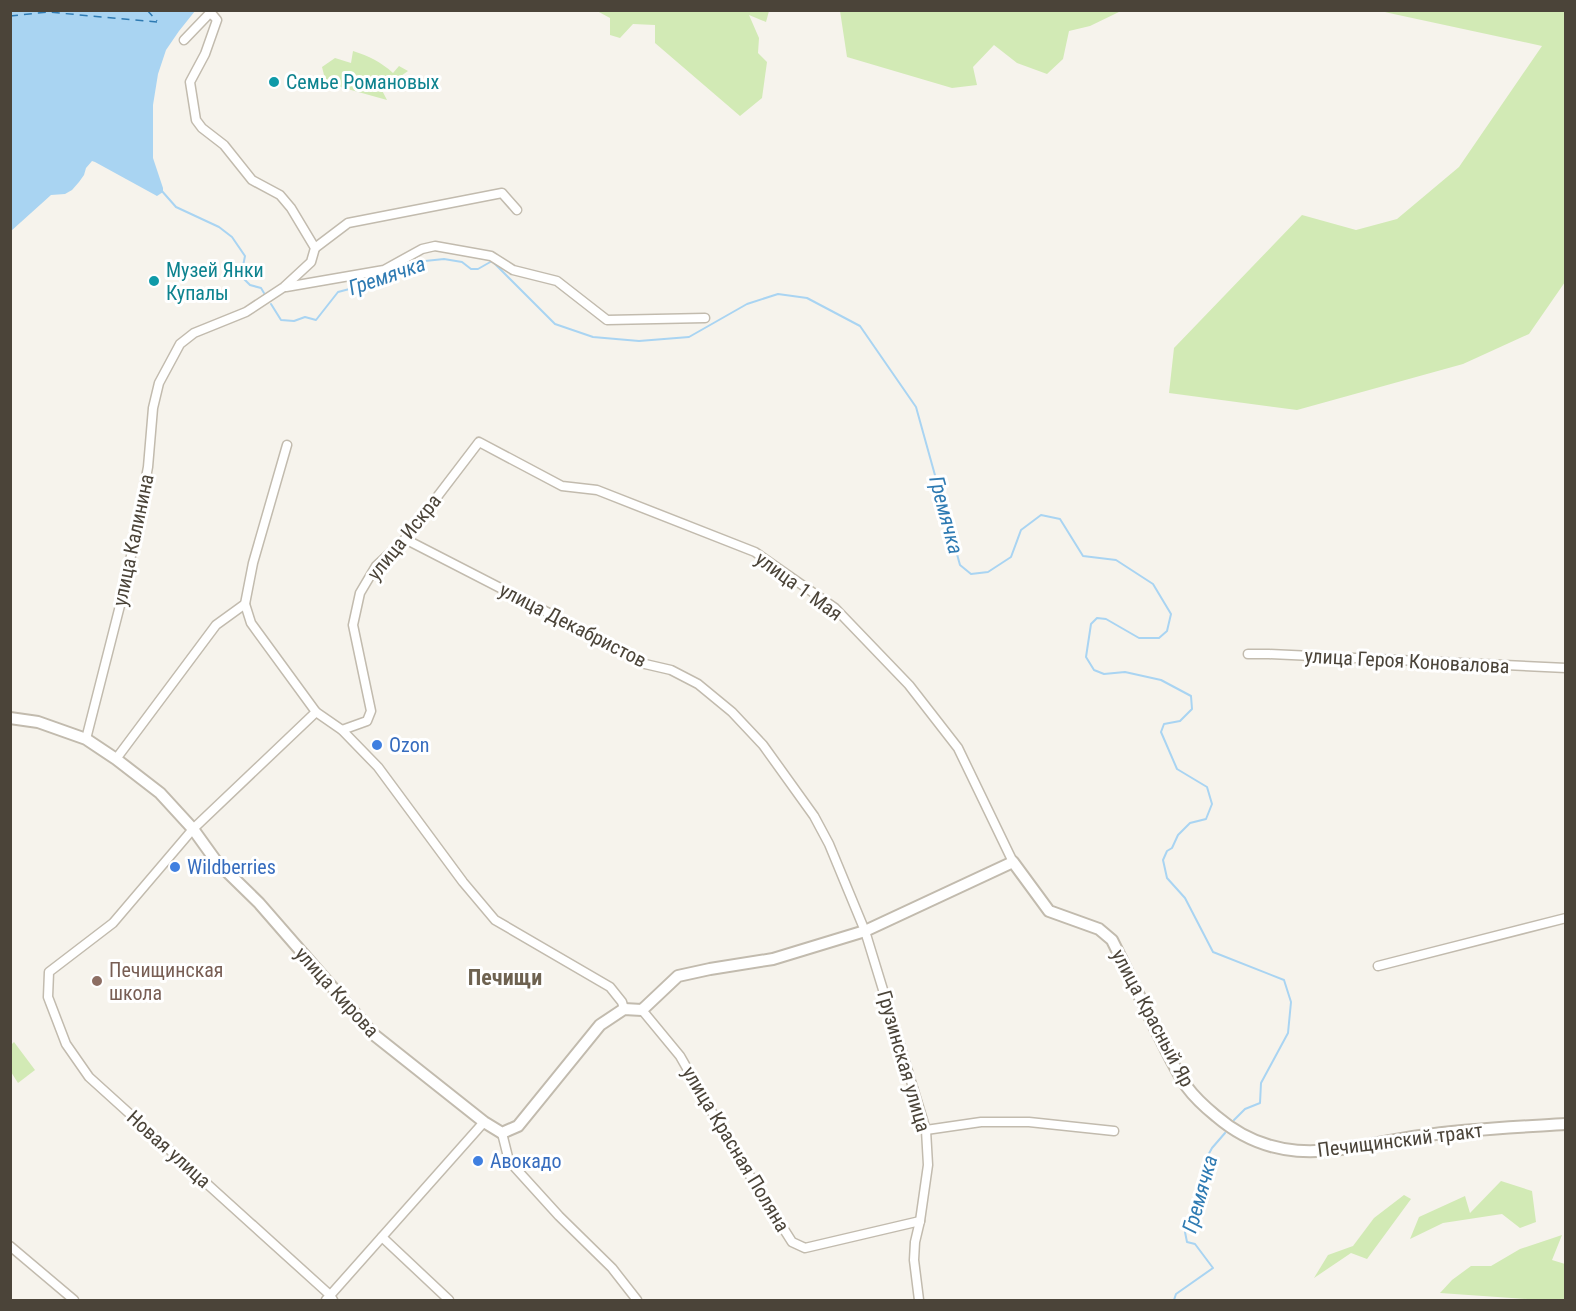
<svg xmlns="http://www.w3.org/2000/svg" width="1576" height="1311" font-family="'Roboto Condensed',sans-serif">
	<rect width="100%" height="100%" fill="#f6f3ec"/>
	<g fill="#d2eab5">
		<polygon points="597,11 769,11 766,22 749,15 759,38 758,53 767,62 762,98 740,116 655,43 655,25 633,24 620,38 610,35 610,18"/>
		<polygon points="840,11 840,10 1121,11 1090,26 1069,31 1063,59 1047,74 1017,63 994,45 973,67 977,85 952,88 847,57"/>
		<polygon points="1381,11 1565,11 1565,282 1529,334 1463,364 1297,410 1169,393 1174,348 1302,215 1356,230 1397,219 1459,167 1542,46 1389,13"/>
		<path d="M353 51C369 56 381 62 393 73L399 66 408 71 398 78 401 86 389 87 375 77 387 100 326 83 322 67 335 58 351 63Z"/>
		<polygon points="14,1042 35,1070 18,1083 11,1072 11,1045"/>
		<polygon points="1501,1181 1532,1191 1536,1222 1520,1228 1502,1214 1443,1223 1410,1239 1419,1217 1465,1196 1470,1213"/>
		<polygon points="1404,1195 1411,1199 1367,1259 1351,1253 1314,1278 1328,1255 1353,1246 1374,1218"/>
		<polygon points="1562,1235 1552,1260 1565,1264 1565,1300 1541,1300 1440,1293 1452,1280 1471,1266 1491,1266 1520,1249"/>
	</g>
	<polygon fill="#a9d4f2" points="11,10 195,11 179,31 166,50 158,74 153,105 153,158 163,188 163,192 157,196 95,162 92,161 86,168 84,175 79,182 72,190 65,194 51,195 11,231"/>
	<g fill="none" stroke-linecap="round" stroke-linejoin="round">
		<g stroke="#a9d4f2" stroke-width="2">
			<polyline points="161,190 176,207 219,227 232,237 245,256 241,276 250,285 261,288 264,293"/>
			<polyline points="271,304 281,320 294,321 305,317 316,320 338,292 395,277 425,261 444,259 462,262 471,269 478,269 492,261 555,324 593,337 639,341 689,337 747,304 778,294 807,298 860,326 916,407 960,565 971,574 988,572 1011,557 1021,530 1041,515 1060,519 1083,556 1116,560 1153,584 1171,614 1167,631 1159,638 1139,638 1106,619 1097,618 1091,624 1086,657 1094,670 1104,674 1125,672 1161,680 1191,696 1192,709 1180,721 1164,724 1161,732 1177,769 1207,787 1212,804 1206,819 1190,823 1178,835 1172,848 1167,851 1163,860 1167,878 1185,898 1213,952 1284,980 1291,1002 1288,1033 1261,1083 1260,1103 1245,1109 1234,1120"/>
			<polyline points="1174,1300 1176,1294 1213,1268 1195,1244 1187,1242 1185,1232 1196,1222 1206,1159 1212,1148 1225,1133"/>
		</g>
		<g stroke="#2e7ab2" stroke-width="1.5" stroke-dasharray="8 6" stroke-linecap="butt">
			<polyline points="147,10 157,21"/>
			<polyline points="10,16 48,12 157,22"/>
		</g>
		<g stroke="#c2bbae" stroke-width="11">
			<g id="minor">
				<polyline points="315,248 348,223 502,193 517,210"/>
				<polyline points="286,287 384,270 422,249 435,246 491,256 513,270 557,281 607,320 705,318"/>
				<polyline points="405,539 609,644 634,659 645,664 671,670 698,684 732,712 763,745 814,816 829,844 865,931 926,1130 928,1165 920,1221 915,1242 914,1260 919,1300"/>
				<polyline points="245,604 251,623 316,712 342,730 378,767 463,882 495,920 610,987 622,1002 624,1009"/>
				<polyline points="1248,654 1269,654 1566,668"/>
				<polyline points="316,712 193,829 113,923 49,972 48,997 66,1044 89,1077 330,1295 333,1300"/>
				<polyline points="342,730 367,721 371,711 353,625 360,593 376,566 405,539 479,442 562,486 597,490 755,552 835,608 909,685 958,748 1013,862"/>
				<polyline points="86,739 126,582 148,467 153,408 159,383 180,344 194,333 246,312 284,287 311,262 315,248 291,208 280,195 252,180 224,145 202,128 196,120 190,82 205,54 217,20 212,14 208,15 184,40"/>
				<polyline points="116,759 216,625 245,604 253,563 287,445"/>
				<polyline points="1378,966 1566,918"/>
				<polyline points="642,1010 680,1056 733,1149 792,1242 805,1248 920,1221"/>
				<polyline points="926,1130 981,1122 1029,1122 1114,1131"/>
				<polyline points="502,1133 509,1161 559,1216 612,1268 637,1300"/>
				<polyline points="382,1237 449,1300"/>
				<polyline points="10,1246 74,1300"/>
				<polyline points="326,1300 484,1122"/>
			</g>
		</g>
		<g stroke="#c2bbae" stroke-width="14">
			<path id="tertiary" d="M10 718 38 722 86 739 116 759 160 793 193 829 216 861 259 903 373 1034 484 1122 502 1133 518 1126 600 1025 624 1009 642 1010 678 976 710 969 773 959 865 931 1013 862 1049 911 1099 929 1112 940C1127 970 1141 1000 1156 1030 1166 1049 1175 1070 1187 1087 1195 1098 1205 1107 1216 1116 1281 1172 1344 1147 1420 1136 1468 1129 1517 1127 1566 1124"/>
		</g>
		<use href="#minor" stroke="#fff" stroke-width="8"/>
		<use href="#tertiary" stroke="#fff" stroke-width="10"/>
	</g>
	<g fill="#0f9aa8" stroke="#fff" stroke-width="2">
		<circle cx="274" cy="82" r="6"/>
		<circle cx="154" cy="281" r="6"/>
	</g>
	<g fill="#3f7fe0" stroke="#fff" stroke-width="2">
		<circle cx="377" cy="745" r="6"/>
		<circle cx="175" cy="867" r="6"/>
		<circle cx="478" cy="1161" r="6"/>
	</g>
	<circle fill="#8d6e63" stroke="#fff" stroke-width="2" cx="97" cy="981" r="6"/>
	<g text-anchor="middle" stroke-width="6" stroke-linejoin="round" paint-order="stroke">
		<g font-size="20" fill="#0d838f" stroke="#fff" text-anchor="start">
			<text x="286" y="89">Семье Романовых</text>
			<text x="166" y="277">Музей Янки<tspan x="166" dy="23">Купалы</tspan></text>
		</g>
		<g font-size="20" fill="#4b4439" stroke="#fff">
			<text transform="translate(404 537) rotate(-51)" y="7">улица Искра</text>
			<text transform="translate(133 540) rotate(-78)" y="7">улица Калинина</text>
			<text transform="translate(799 586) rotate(36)" y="7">улица 1 Мая</text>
			<text transform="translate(573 625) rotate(27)" y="7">улица Декабристов</text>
			<text transform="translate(1407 661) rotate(3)" y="7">улица Героя Коновалова</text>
			<text transform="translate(337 992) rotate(48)" y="7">улица Кирова</text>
			<text transform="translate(1153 1018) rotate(62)" y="7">улица Красный Яр</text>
			<text transform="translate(904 1061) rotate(74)" y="7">Грузинская улица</text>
			<text transform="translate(1400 1140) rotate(-7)" y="7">Печищинский тракт</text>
			<text transform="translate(169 1149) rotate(42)" y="7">Новая улица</text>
			<text transform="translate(736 1149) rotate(59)" y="7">улица Красная Поляна</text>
		</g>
		<g font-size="20" fill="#366cbe" stroke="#fff" text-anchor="start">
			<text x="389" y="752">Ozon</text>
			<text x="187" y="874">Wildberries</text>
			<text x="490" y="1168">Авокадо</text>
		</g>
		<g font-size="20" fill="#785e54" stroke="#fff" text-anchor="start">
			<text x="109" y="977">Печищинская<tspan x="109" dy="23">школа</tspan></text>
		</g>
		<g font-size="21" font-style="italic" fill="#2e7ab2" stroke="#fff">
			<text transform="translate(387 276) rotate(-19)" y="7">Гремячка</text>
			<text transform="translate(946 515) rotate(75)" y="7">Гремячка</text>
			<text transform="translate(1200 1194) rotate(-74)" y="7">Гремячка</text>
		</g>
		<g font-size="22" font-weight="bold" fill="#6e6250" stroke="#fff">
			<text x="505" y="985">Печищи</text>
		</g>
	</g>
	<rect width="1576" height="1311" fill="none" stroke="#4b4439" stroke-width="24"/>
</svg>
